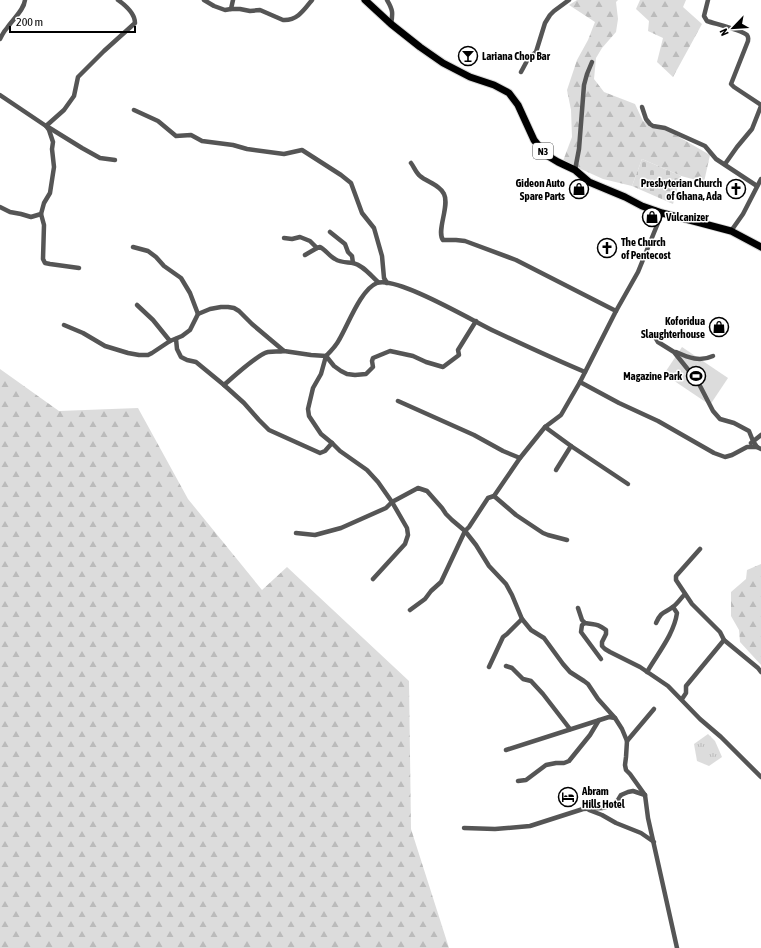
<svg xmlns="http://www.w3.org/2000/svg" width="761" height="948" font-family="'Asap Condensed',sans-serif">
	<defs>
		<pattern id="grass-tufts" width="24" height="20" patternUnits="userSpaceOnUse"><rect width="24" height="20" fill="#dcdcdc"/><path d="M3 7l-1-3M5 7V3M7 7l1-3M15 17l-1-3M17 17v-4M19 17l1-3" fill="none" stroke="#bbb"/></pattern>
		<pattern id="forest-firs" width="22" height="20" patternUnits="userSpaceOnUse"><rect width="22" height="20" fill="#dcdcdc"/><path d="M5 1l3.5 6h-7zM16 11l3.5 6h-7z" fill="#bbb"/></pattern>
		<pattern id="cemetery-stones" width="16" height="16" patternUnits="userSpaceOnUse"><rect width="16" height="16" fill="#dcdcdc"/><path d="M2 7V4a2 2 0 0 1 4 0v3zM10 15v-3a2 2 0 0 1 4 0v3z" fill="#bbb"/></pattern>
	</defs>
	<rect width="100%" height="100%" fill="#fff"/>
	<polygon fill="url(#grass-tufts)" points="708,734 715,741 722,757 709,766 697,761 694,744"/>
	<g fill="url(#forest-firs)">
		<polygon points="577,0 618,0 616,2 618,19 616,32 602,48 596,58 594,79 604,92 635,104 643,121 667,130 710,155 704,182 681,176 642,159 632,186 603,179 563,161 572,137 571,110 567,90 577,60 588,40 595,22 569,5"/>
		<polygon points="640,0 686,0 683,7 702,24 673,77 657,62 663,38 648,31 649,21 636,9"/>
		<polygon points="0,369 59,411 138,408 188,499 262,590 287,567 409,681 411,829 449,948 0,948"/>
		<polygon points="761,564 761,665 740,642 739,630 731,616 731,592 746,579 747,570"/>
	</g>
	<polygon fill="url(#cemetery-stones)" points="642,159 681,176 673,204 632,186"/>
	<polygon fill="#dcdcdc" points="682,347 728,378 710,405 664,374"/>
	<g fill="none" stroke-linecap="round" stroke-linejoin="round">
		<g stroke="#dbdbdb" stroke-width="9">
			<polyline id="primary" points="365,0 391,24 420,47 443,63 470,77 494,85 509,93 518,105 534,140 542,150 548,156 558,162 575,170 589,182 625,197 642,206 662,213 697,222 731,231 761,247"/>
		</g>
		<g stroke="#555" stroke-width="4.5">
			<path d="M204 0 214 6 225 10 231 9H240L250 11 260 10 283 20C297 21 304 10 312 0"/>
			<path d="M387 0C393 10 393 13 391 24"/>
			<path d="M708 0 704 16 707 21C716 24 741 30 747 35 749 38 748 38 748 41L731 84 734 87 761 105"/>
			<polyline points="231,9 233,0"/>
			<path d="M0 39C2 35 4 31 7 28 13 19 24 10 25 0"/>
			<polyline points="521,72 528,59 536,52 545,23 550,15 554,11 569,0"/>
			<path d="M0 95 46 126 64 110 74 96 78 77 104 51 135 23C135 13 125 5 118 0"/>
			<polyline points="642,107 646,119 650,124 653,126 665,128 705,146 716,159 757,186"/>
			<polyline points="134,110 158,121 176,136 191,135 202,141 233,145 247,149 284,154 302,150 341,175 351,183 362,213 374,228 382,256 384,278 387,283"/>
			<polyline points="46,126 49,130 53,142 52,149 54,167 50,193 44,203 41,214 44,225 43,259 45,263 50,264 79,268"/>
			<polyline points="48,127 82,148 100,158 115,160"/>
			<path d="M411 163C414 167 416 173 420 176 427 182 440 185 444 194 450 206 436 231 443 240H456L465 241 516 260 616 311"/>
			<polyline points="725,164 737,147 752,129 761,106"/>
			<polyline points="575,170 579,149 584,85 587,74 592,62"/>
			<polyline points="0,207 10,212 21,214 31,217 41,214"/>
			<polyline points="731,231 743,214 761,179"/>
			<polyline points="330,232 345,244 348,252 352,256 353,263"/>
			<polyline points="284,238 292,239 300,237 310,241 317,248"/>
			<polyline points="133,247 148,251 156,257 164,266 181,278 190,293 198,314"/>
			<path d="M305 255 317 248 320 247C326 250 329 256 335 259 341 263 347 262 353 263 363 265 371 276 378 282"/>
			<polyline points="137,305 153,320 170,341"/>
			<path d="M64 325 83 333 105 346 128 353 139 355H148L152 353 170 341 182 336 190 330 198 314 210 309 221 307H228L234 308 239 311 252 324 284 351 311 355 326 356C331 351 336 346 339 340 348 325 361 289 377 283 397 276 473 321 494 331 524 345 554 359 585 372"/>
			<polyline points="655,337 658,342 674,352 698,382 713,411 720,419 734,423 749,431 753,441 757,447"/>
			<polyline points="176,339 177,349 181,357 187,360 196,362 224,385 244,403 259,420 269,430 320,453 325,451 332,443"/>
			<path d="M676 352C689 358 700 362 713 356"/>
			<polyline points="326,356 321,374 313,388 308,409 309,416 321,434 332,443 340,451 367,470 378,482 392,502 407,528 408,535 405,544 373,579"/>
			<polyline points="326,356 334,366 341,371 347,374 355,375 366,374 373,367 372,361 373,358 390,351 413,356 426,362 443,367 459,355 458,350 476,321"/>
			<polyline points="580,382 619,403 658,421 714,453 725,457 732,455 747,447 757,447 761,449"/>
			<path d="M224 385C233 377 258 354 268 352 273 351 279 352 284 351"/>
			<polyline points="398,401 474,435 503,451 520,458"/>
			<polyline points="545,427 571,446 628,484"/>
			<polyline points="751,443 761,435"/>
			<polyline points="556,470 571,446"/>
			<polyline points="494,496 516,515 543,533 548,535 567,540"/>
			<polyline points="296,533 315,535 341,528 386,508 392,502 418,488 427,491 442,508 446,514 452,520 465,531 476,545 489,566 506,584 512,595 522,619 531,630 544,638 563,664 570,672 584,681 588,684 598,699 615,718 622,729 627,741 626,757 625,765 626,770 630,774 645,795 648,818 677,948"/>
			<polyline points="700,549 676,576 676,580 692,604 720,632 724,640 758,668 761,672"/>
			<path d="M578 608 582 620 585 623C595 625 597 623 606 630V634L602 642V646L605 649 610 652 640 667 668 686 700 719 721 737 761 777"/>
			<polyline points="410,610 425,599 431,591 441,582 465,531 469,527 488,498 494,496 520,458 545,427 561,415 580,382 616,311 638,272 662,213"/>
			<polyline points="585,623 582,625 581,632 601,659"/>
			<path d="M656 623C662 610 664 614 674 606 678 603 681 598 685 594"/>
			<polyline points="506,666 512,668 523,679 531,681 543,694 570,729"/>
			<polyline points="489,667 503,637 507,634 522,619"/>
			<path d="M647 672C658 653 674 634 677 613L673 607"/>
			<polyline points="682,699 686,693 686,686 724,640"/>
			<polyline points="627,741 654,709"/>
			<polyline points="506,750 609,717 615,718"/>
			<polyline points="518,781 526,780 546,765 556,763 564,763 569,761 590,735 599,720"/>
			<polyline points="589,810 602,815 616,823 641,833 654,842"/>
			<polyline points="464,828 495,829 530,826 583,809 602,808 610,806 618,800 621,795 628,792 633,791 645,795"/>
		</g>
		<use href="#primary" stroke="#000" stroke-width="7"/>
	</g>
	<defs>
		<g id="bar-ring" transform="scale(1)"><circle r="9.5" fill="#fff" stroke="#000" stroke-width="1.5"/><path d="M-6-5H6L.8 .8V4.5H3.5V6h-7V4.5H-.8V.8Z" fill="#000"/></g>
		<g id="shop-ring" transform="scale(1)"><circle r="9.5" fill="#fff" stroke="#000" stroke-width="1.5"/><path d="M-5-2.5h2.3a2.7 3.5 0 0 1 5.4 0H5L5.5 6h-11ZM-1.5-2.5h3a1.5 2.3 0 0 0-3 0Z" fill="#000"/></g>
		<g id="church-ring" transform="scale(1)"><circle r="9.5" fill="#fff" stroke="#000" stroke-width="1.5"/><path d="M-1.2-6h2.4v3.5h3.3v2.4h-3.3V6h-2.4V-.1h-3.3v-2.4h3.3Z" fill="#000"/></g>
		<g id="stadium-ring" transform="scale(1)"><circle r="9.5" fill="#fff" stroke="#000" stroke-width="1.5"/><path d="M0-5a6.5 5 0 1 0 0 10a6.5 5 0 1 0 0-10ZM-3.5-1.8h7v3.6h-7Z" fill="#000"/></g>
		<g id="hotel-ring" transform="scale(1)"><circle r="9.5" fill="#fff" stroke="#000" stroke-width="1.5"/><path d="M-6-4.5h1.5V1H6V5H4.5V3h-9V5H-6ZM-4 0a1.8 1.8 0 1 1 3.6 0ZM.5 0V-2.5h3Q6-2.5 6 0Z" fill="#000"/></g>
	</defs>
	<g fill-rule="evenodd">
		<use href="#bar-ring" x="468" y="56"/>
		<use href="#shop-ring" x="579" y="189"/>
		<use href="#church-ring" x="736" y="189"/>
		<use href="#shop-ring" x="652" y="217"/>
		<use href="#church-ring" x="607" y="248"/>
		<use href="#shop-ring" x="719" y="327"/>
		<use href="#stadium-ring" x="696" y="376"/>
		<use href="#hotel-ring" x="568" y="797"/>
	</g>
	<g text-anchor="middle" stroke-width="3" stroke-linejoin="round" paint-order="stroke">
		<rect fill="#fff" stroke="#4c4c4c" stroke-width="1" x="533" y="143" width="20" height="16" rx="3"/>
		<g font-size="10" font-weight="bold" fill="#000">
			<text x="543" y="155">N3</text>
		</g>
		<g font-size="11" font-weight="bold" fill="#000" stroke="#fff" text-anchor="start">
			<text x="482" y="60">Lariana Chop Bar</text>
			<text x="565" y="187" text-anchor="end">Gideon Auto<tspan x="565" dy="13">Spare Parts</tspan></text>
			<text x="722" y="187" text-anchor="end">Presbyterian Church<tspan x="722" dy="13">of Ghana, Ada</tspan></text>
			<text x="666" y="221">Vulcanizer</text>
			<text x="621" y="246">The Church<tspan x="621" dy="13">of Pentecost</tspan></text>
			<text x="705" y="325" text-anchor="end">Koforidua<tspan x="705" dy="13">Slaughterhouse</tspan></text>
			<text x="682" y="380" text-anchor="end">Magazine Park</text>
			<text x="582" y="795">Abram<tspan x="582" dy="13">Hills Hotel</tspan></text>
		</g>
	</g>
	<g transform="translate(733 28) rotate(245)" stroke="#ffffff" stroke-width="3" paint-order="stroke">
	<path d="M0-3L7 15L0 10L-7 15Z" fill="#000000"/>
	<text y="-6" font-size="11" font-weight="bold" text-anchor="middle" fill="#000000">N</text>
	</g>
	<path d="M10 26v6h125v-6" fill="none" stroke="#000000" stroke-width="2"/>
	<text x="16" y="26" font-size="12" fill="#000000" stroke="#ffffff" stroke-width="3" paint-order="stroke">200 m</text>
</svg>
